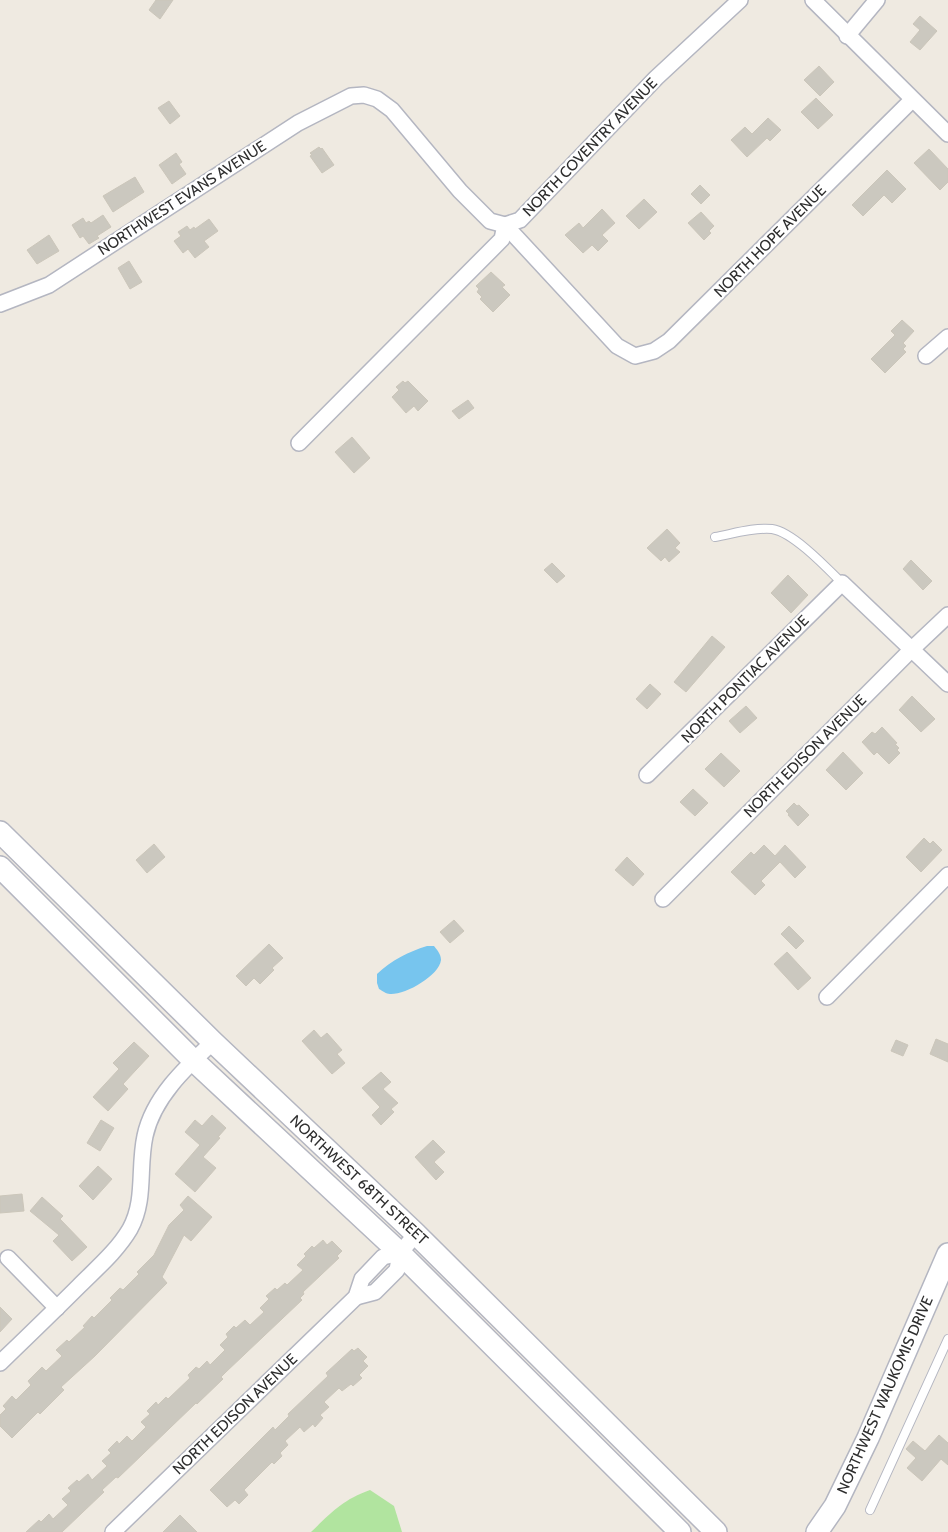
<svg xmlns="http://www.w3.org/2000/svg" width="948" height="1532" font-family="Cabin,sans-serif">
	<rect width="100%" height="100%" fill="#efeae1"/>
	<path fill="#b1e49f" d="M370 1490 394 1506 402 1532H311C331 1513 342 1500 370 1490Z"/>
	<path fill="#77c5ee" d="M427 946H434C437 950 441 954 441 960 439 976 405 995 390 994 386 994 383 991 379 989L377 983V974C392 960 408 952 427 946Z"/>
	<g fill="#cbc8bf" stroke="#cbc6ba">
		<polygon points="156,0 173,0 160,19 149,10"/>
		<polygon points="920,16 937,31 920,50 910,42 920,30 913,24"/>
		<polygon points="819,66 834,82 820,96 804,80"/>
		<polygon points="816,98 833,115 818,129 801,112"/>
		<polygon points="169,101 180,116 170,124 158,108"/>
		<polygon points="768,118 781,130 770,141 767,138 747,157 731,140 745,127 752,134"/>
		<polygon points="319,147 321,149 322,148 334,165 322,173 310,156 312,155 310,153"/>
		<polygon points="929,149 948,169 948,182 940,190 914,163"/>
		<polygon points="176,153 182,162 179,164 186,174 172,184 159,165"/>
		<polygon points="887,170 906,189 892,203 884,195 863,216 852,205"/>
		<polygon points="135,177 144,192 113,212 103,196"/>
		<polygon points="700,185 710,195 701,204 691,194"/>
		<polygon points="644,199 657,212 639,229 626,216"/>
		<polygon points="602,209 615,223 602,235 608,241 598,251 592,245 583,253 565,235 579,223 583,228"/>
		<polygon points="701,212 714,226 709,231 711,233 704,240 688,223"/>
		<polygon points="103,215 111,227 97,236 99,238 89,244 83,236 80,238 72,225 83,218 86,223 89,221 91,223"/>
		<polygon points="209,219 218,231 204,241 209,247 195,258 188,249 183,253 174,241 181,236 178,232 187,226 190,230 194,227 195,229"/>
		<polygon points="49,235 59,251 37,264 27,250"/>
		<polygon points="129,261 142,282 130,289 118,268"/>
		<polygon points="491,272 505,285 502,287 510,295 493,312 480,299 482,297 477,292 479,289 476,286"/>
		<polygon points="902,320 914,331 903,343 906,346 903,349 906,352 885,373 871,359 895,335 891,331"/>
		<polygon points="403,381 405,383 408,381 428,401 418,411 414,406 406,413 392,397 399,390 396,387"/>
		<polygon points="468,400 474,408 459,419 452,411"/>
		<polygon points="352,437 370,458 354,473 335,452"/>
		<polygon points="667,529 680,543 675,548 680,552 669,562 665,557 661,561 647,548"/>
		<polygon points="911,560 932,581 923,590 903,569"/>
		<polygon points="552,563 565,576 557,583 544,570"/>
		<polygon points="788,575 808,595 791,613 771,593"/>
		<polygon points="712,636 725,647 686,692 674,682"/>
		<polygon points="650,684 661,694 647,709 636,699"/>
		<polygon points="912,696 935,719 921,732 899,710"/>
		<polygon points="746,706 757,718 740,733 729,721"/>
		<polygon points="882,727 897,743 895,744 899,748 897,750 900,753 889,764 877,752 874,755 862,742 872,732 875,734"/>
		<polygon points="843,752 863,773 846,790 826,770"/>
		<polygon points="721,753 740,771 724,787 705,769"/>
		<polygon points="693,789 708,803 695,816 680,802"/>
		<polygon points="794,803 797,806 799,805 809,815 798,826 788,815 789,814 786,811"/>
		<polygon points="924,838 930,844 933,841 942,850 921,872 906,857"/>
		<polygon points="154,844 165,857 147,873 136,860"/>
		<polygon points="764,845 775,856 785,845 806,867 795,878 780,862 761,881 765,885 755,895 731,872 751,852 754,855"/>
		<polygon points="627,857 644,874 633,886 615,870"/>
		<polygon points="454,920 464,931 450,943 440,932"/>
		<polygon points="789,926 804,941 796,949 781,934"/>
		<polygon points="269,944 283,958 272,968 274,970 260,984 254,978 246,986 236,976"/>
		<polygon points="787,952 811,978 798,990 774,964"/>
		<polygon points="314,1030 321,1038 327,1033 342,1050 337,1054 345,1063 332,1074 302,1041"/>
		<polygon points="936,1039 948,1044 948,1062 930,1054"/>
		<polygon points="896,1040 908,1045 903,1056 891,1051"/>
		<polygon points="134,1042 149,1056 123,1084 128,1089 108,1111 93,1097 119,1069 113,1063"/>
		<polygon points="381,1072 391,1082 383,1089 398,1103 391,1109 394,1112 381,1125 372,1115 380,1107 362,1088"/>
		<polygon points="212,1115 226,1128 218,1137 220,1138 203,1157 216,1168 195,1192 175,1174 200,1145 185,1132 195,1120 202,1126"/>
		<polygon points="101,1120 114,1128 100,1151 87,1143"/>
		<polygon points="433,1140 445,1152 434,1162 444,1172 436,1180 415,1157"/>
		<polygon points="98,1166 112,1179 93,1200 79,1186"/>
		<polygon points="22,1194 24,1211 0,1213 0,1196"/>
		<polygon points="188,1196 212,1217 191,1241 184,1235 162,1277 167,1283 95,1356 61,1387 64,1390 40,1414 38,1412 12,1438 0,1426 0,1415 6,1409 3,1406 12,1396 16,1400 31,1385 28,1381 42,1367 46,1371 62,1356 56,1350 67,1340 69,1342 85,1327 83,1326 92,1316 94,1318 112,1300 110,1298 120,1288 123,1290 139,1274 137,1272 154,1255 169,1225 184,1210 180,1205"/>
		<polygon points="42,1197 63,1216 60,1219 87,1247 72,1261 53,1241 59,1235 30,1211"/>
		<polygon points="323,1240 327,1245 332,1241 342,1251 337,1256 339,1258 303,1292 304,1294 300,1298 302,1300 226,1372 221,1377 223,1379 197,1404 196,1403 118,1478 116,1477 102,1490 104,1492 62,1532 26,1532 39,1520 41,1522 49,1514 53,1519 68,1505 62,1499 71,1491 68,1488 77,1480 79,1482 88,1474 92,1480 107,1466 102,1461 111,1453 108,1450 117,1441 119,1444 127,1436 132,1441 146,1427 141,1422 150,1414 147,1411 156,1402 158,1405 166,1397 168,1399 190,1378 188,1375 196,1367 199,1369 207,1361 210,1365 225,1350 220,1345 228,1337 226,1334 234,1326 236,1328 245,1320 250,1325 264,1312 260,1308 269,1299 266,1296 275,1288 277,1290 285,1283 287,1285 303,1270 297,1265 306,1256 304,1254 312,1246 314,1248"/>
		<polygon points="0,1307 12,1319 0,1332"/>
		<polygon points="358,1348 367,1357 363,1361 368,1366 359,1375 362,1378 353,1386 351,1384 342,1391 339,1388 324,1402 329,1407 320,1415 323,1418 315,1427 313,1424 304,1432 300,1427 285,1441 288,1445 280,1453 282,1456 274,1464 272,1462 244,1490 248,1495 239,1504 235,1500 227,1507 210,1490 273,1427 275,1430 289,1416 288,1414 328,1376 326,1373 352,1349 354,1351"/>
		<polygon points="939,1435 948,1443 948,1465 941,1459 922,1481 907,1468 916,1458 906,1449 913,1441 925,1451"/>
		<polygon points="180,1515 197,1532 163,1532"/>
	</g>
	<g fill="none" stroke-linecap="round" stroke-linejoin="round">
		<g stroke="#b4b6c1" stroke-width="10">
			<g id="service">
				<path d="M715 537C732 534 755 527 772 529 793 532 827 568 842 583"/>
				<polyline points="870,1510 948,1339"/>
			</g>
		</g>
		<g stroke="#b4b6c1" stroke-width="18">
			<g id="minor">
				<polyline points="813,0 948,134"/>
				<polyline points="847,36 877,0"/>
				<polyline points="0,304 49,285 298,123 351,96 364,95 377,99 392,110 460,191 490,221 505,225 617,346 635,356 654,351 669,341 912,100"/>
				<polyline points="926,356 948,337"/>
				<polyline points="299,443 502,239 505,225 520,220 656,78 740,0"/>
				<polyline points="647,775 842,583 948,684"/>
				<polyline points="663,899 912,649 948,615"/>
				<polyline points="827,997 948,875"/>
				<polyline points="8,1258 57,1308"/>
				<polyline points="356,1297 375,1292 397,1270 400,1253 416,1234"/>
				<path d="M0 1363C26 1338 53 1312 79 1286 97 1268 117 1251 130 1229 146 1200 138 1168 145 1136 153 1098 185 1068 213 1042"/>
				<polyline points="113,1532 356,1297 362,1279 383,1257 400,1253"/>
			</g>
		</g>
		<g stroke="#b4b6c1" stroke-width="24">
			<g id="secondary">
				<polyline points="0,832 213,1042 416,1234 716,1532"/>
				<polyline points="0,867 193,1060 400,1253 680,1532"/>
				<polyline points="817,1532 835,1506 868,1438 948,1254"/>
			</g>
		</g>
		<use href="#service" stroke="#fff" stroke-width="8"/>
		<use href="#minor" stroke="#fff" stroke-width="15"/>
		<use href="#secondary" stroke="#fff" stroke-width="21"/>
	</g>
	<g text-anchor="middle" stroke-width="4.5" stroke-linejoin="round" paint-order="stroke">
		<g font-size="15" fill="#2e2e2e" stroke="#fff">
			<text transform="translate(590 147) rotate(-46)" y="5">NORTH COVENTRY AVENUE</text>
			<text transform="translate(182 198) rotate(-33)" y="5">NORTHWEST EVANS AVENUE</text>
			<text transform="translate(770 241) rotate(-45)" y="5">NORTH HOPE AVENUE</text>
			<text transform="translate(745 679) rotate(-45)" y="5">NORTH PONTIAC AVENUE</text>
			<text transform="translate(805 756) rotate(-45)" y="5">NORTH EDISON AVENUE</text>
			<text transform="translate(359 1180) rotate(43)" y="5">NORTHWEST 68TH STREET</text>
			<text transform="translate(885 1395) rotate(-66)" y="5">NORTHWEST WAUKOMIS DRIVE</text>
			<text transform="translate(235 1414) rotate(-44)" y="5">NORTH EDISON AVENUE</text>
		</g>
	</g>
</svg>
